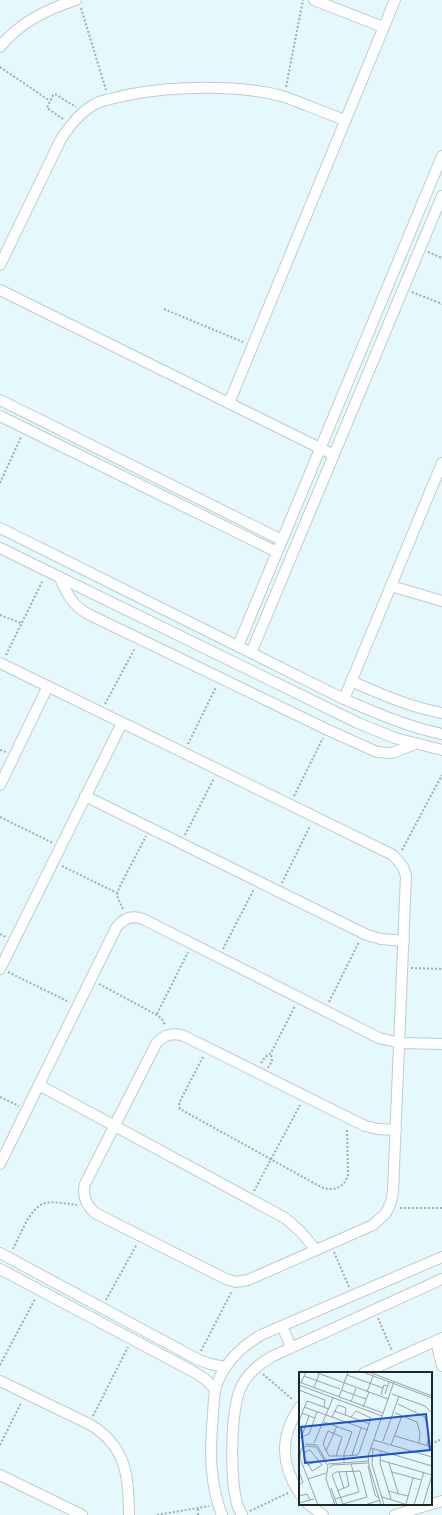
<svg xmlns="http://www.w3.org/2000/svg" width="442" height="1515" font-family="Figtree,sans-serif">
	<rect width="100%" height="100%" fill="#e5f8fc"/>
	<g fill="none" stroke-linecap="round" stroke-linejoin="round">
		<g stroke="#bbcdd1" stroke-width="12">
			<g id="street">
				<polyline points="314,0 383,27"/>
				<path d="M0 47C19 23 47 9 76 0"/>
				<path d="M0 265 60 141C69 126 79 113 95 104 105 99 117 98 127 95 173 86 240 84 285 97 305 104 325 113 345 120"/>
				<polyline points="0,290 334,455"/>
				<polyline points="0,400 282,540"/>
				<polyline points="229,403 395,0"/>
				<polyline points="0,416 277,552"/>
				<path d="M0 528 344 699C376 713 408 727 442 734"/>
				<polyline points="0,548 358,723 395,738 442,750"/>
				<path d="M60 578C67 594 72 605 88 614L328 730 377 752 392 753 415 744"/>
				<polyline points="391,586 442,601"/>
				<polyline points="238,646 442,156"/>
				<polyline points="251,653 442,196"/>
				<path d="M0 663 393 855 403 867 406 876 393 1191 391 1202 386 1213 373 1225 248 1280 236 1282 226 1279 95 1213C86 1205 82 1196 85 1184L156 1044C163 1035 173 1032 184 1036L365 1126 378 1129 396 1130"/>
				<path d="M351 681C380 694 410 707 442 713"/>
				<polyline points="344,699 442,463"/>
				<polyline points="0,785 48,686"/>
				<polyline points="85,796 367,935 381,939 404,941"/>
				<polyline points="0,969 122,723"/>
				<polyline points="39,1085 285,1218 300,1231 316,1250"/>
				<path d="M0 1164 116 928C123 918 132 915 143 919L379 1038 400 1043 442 1044"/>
				<polyline points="0,1253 197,1359 210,1364 225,1367"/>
				<polyline points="0,1269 194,1372 205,1379 215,1389"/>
				<polyline points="282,1326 291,1347"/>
				<polyline points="436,1341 442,1366"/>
				<polyline points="364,1373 442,1338"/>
				<path d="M0 1381 89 1424C126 1445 129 1476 129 1515"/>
				<path d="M300 1407C279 1436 281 1466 300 1494"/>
				<polyline points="0,1475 82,1515"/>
				<polyline points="308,1504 323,1515"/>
				<path d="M222 1515C209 1482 210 1449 213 1414 214 1403 213 1391 218 1381 227 1360 242 1346 261 1335L442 1257"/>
				<path d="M242 1515C240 1511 238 1508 237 1504 230 1478 230 1408 242 1385 249 1372 260 1363 273 1356L442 1279"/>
				<polyline points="395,1515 442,1501"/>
			</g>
		</g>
		<g stroke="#9eadb0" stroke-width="2" stroke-dasharray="2 2" stroke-linecap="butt">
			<polyline points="81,8 106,90"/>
			<polyline points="0,67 50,101"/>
			<polyline points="286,87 303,0"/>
			<polyline points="63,119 47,108 53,95 55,94 76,107"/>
			<polyline points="428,252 442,258"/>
			<polyline points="412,292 442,304"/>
			<polyline points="164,309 243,342"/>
			<polyline points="0,483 21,437"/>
			<polyline points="0,615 21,623"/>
			<polyline points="6,655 43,580"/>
			<polyline points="105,704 135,648"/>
			<polyline points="188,744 216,687"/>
			<polyline points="0,750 6,752"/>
			<polyline points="294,796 323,738"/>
			<polyline points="0,817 53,843"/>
			<polyline points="185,835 214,778"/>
			<polyline points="402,850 442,775"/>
			<polyline points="62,866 117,893"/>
			<polyline points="282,883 310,826"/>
			<polyline points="123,909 117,896 119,888 146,836"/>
			<polyline points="0,934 6,937"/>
			<polyline points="223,949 254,889"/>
			<polyline points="411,968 442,969"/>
			<polyline points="8,972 69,1002"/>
			<polyline points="99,984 157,1015 162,1019 165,1025"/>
			<polyline points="329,1002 359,942"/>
			<polyline points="157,1014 188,952"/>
			<path d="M203 1057 179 1103 180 1109 321 1187C333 1192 344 1188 348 1175L347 1129"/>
			<polyline points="261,1063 265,1057 271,1053 295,1006"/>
			<polyline points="268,1068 272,1061 271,1053"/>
			<polyline points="0,1097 19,1106"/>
			<polyline points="254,1191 300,1105"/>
			<polyline points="400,1208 442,1208"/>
			<path d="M13 1249C20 1236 30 1207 45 1203 55 1201 67 1204 77 1205"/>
			<polyline points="334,1252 349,1287"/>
			<polyline points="106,1300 137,1244"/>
			<polyline points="378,1318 392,1351"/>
			<polyline points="201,1351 232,1291"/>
			<polyline points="0,1365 35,1299"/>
			<polyline points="263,1374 293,1400"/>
			<polyline points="93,1416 128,1347"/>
			<polyline points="431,1444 442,1439"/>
			<polyline points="0,1445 21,1403"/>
			<polyline points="250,1511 288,1493"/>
			<polyline points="157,1515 209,1506"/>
			<polyline points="198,1515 198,1508"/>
		</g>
		<use href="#street" stroke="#fff" stroke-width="10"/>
	</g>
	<g transform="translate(299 1372)">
		<rect width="133" height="133" fill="#e5f8fc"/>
		<path fill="none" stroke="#96a4a7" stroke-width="1" d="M16 0 89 27M64 0 133 26M70 0 133 24M48 3 84 16M5 4 41 17M0 10 84 41M2 11 7 0M0 13 83 44M15 16 20 2M0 18 26 28 25 35M42 18 67 27M68 20 74 4M86 22 90 10M93 22 126 34 133 41M82 23 85 13 89 14M40 25 49 0M52 30 57 16M99 32 126 45 130 62 128 74M5 35 69 58M64 35 70 20M35 39 71 52M3 41 16 46M96 41 118 50 121 61 120 71M33 45 39 33 47 36 46 43M0 49 8 29 30 37M25 50 53 60 45 82V91M96 64 133 75M0 66 10 62 18 40M2 66 10 44M75 68 133 85M84 69 100 24M15 71 34 26M6 72 18 73 27 89M92 73 103 44M72 76 133 94M74 77 73 92 85 133M11 78 23 93 13 99 5 85 6 80ZM27 79 38 54M82 79 81 91 92 127M53 83 62 56M37 84 43 65 29 59 24 72 30 84H45L58 83 60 81 72 46 57 39 52 45M81 88 133 103M90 91 99 121M29 92 69 89M8 93 20 89M69 94 76 123 79 126M31 96 33 93 69 91M61 99 68 125 44 132 33 103 37 100ZM0 100 4 110 0 113M40 100 45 117M93 100 122 108M9 107 27 101M32 116 38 133M38 119 50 114 47 99M89 119 109 124M0 124 8 122 11 128M83 125 109 133M36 127 60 120 52 92M0 131 15 127M107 132 114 106M19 133 1 86 2 77 7 74 17 75 29 94 27 107 36 133M66 133 81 128M82 133 70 94 69 84 95 10M115 133 125 100M124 133 133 103"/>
		<path fill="#1d4ed8" fill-opacity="0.15" stroke="#1d4ed8" stroke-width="2" d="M127 42 131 78 6 91 2 55Z"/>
		<rect width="133" height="133" fill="none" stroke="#1f2628" stroke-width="2"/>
	</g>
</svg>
